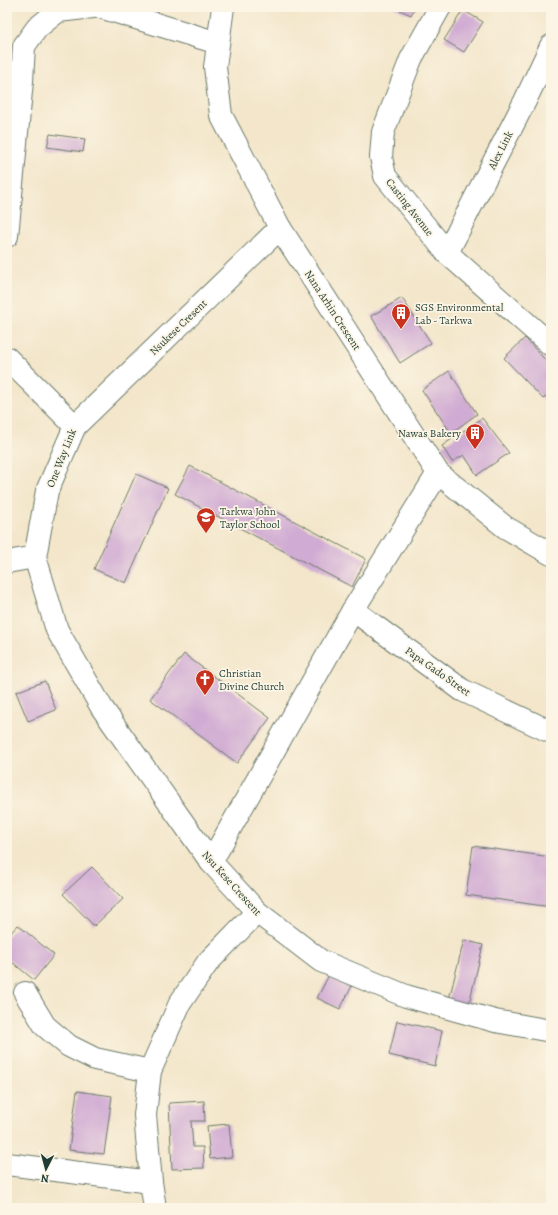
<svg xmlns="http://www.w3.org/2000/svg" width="558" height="1215" font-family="Alegreya,serif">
	<rect width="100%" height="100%" fill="#fcf5e5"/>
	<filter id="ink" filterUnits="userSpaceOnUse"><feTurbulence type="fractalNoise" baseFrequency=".025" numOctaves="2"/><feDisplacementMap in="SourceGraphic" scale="8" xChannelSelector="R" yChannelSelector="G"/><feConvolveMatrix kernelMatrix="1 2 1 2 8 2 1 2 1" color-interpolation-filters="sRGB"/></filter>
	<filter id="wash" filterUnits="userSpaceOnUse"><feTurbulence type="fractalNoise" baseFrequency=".012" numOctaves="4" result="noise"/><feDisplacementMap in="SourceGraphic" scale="16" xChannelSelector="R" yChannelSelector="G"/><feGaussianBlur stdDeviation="0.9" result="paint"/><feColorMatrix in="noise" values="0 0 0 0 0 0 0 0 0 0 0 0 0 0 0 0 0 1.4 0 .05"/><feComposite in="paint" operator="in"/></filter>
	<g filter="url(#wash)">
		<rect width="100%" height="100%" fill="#f3e6ca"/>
		<g id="blocks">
			<g fill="#d0abd3">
				<polygon points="393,7 415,7 411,15"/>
				<polygon points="463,10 483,22 464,52 444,40"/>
				<polygon points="50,134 85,139 83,152 47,147"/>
				<polygon points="402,298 431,343 400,363 371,316"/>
				<polygon points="525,338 551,366 551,392 543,399 504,358"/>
				<polygon points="449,371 477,414 451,433 422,390"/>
				<polygon points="482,418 509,453 477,475 464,455 452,462 442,446"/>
				<polygon points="190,466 366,559 352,587 175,494"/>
				<polygon points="136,474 168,488 126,583 94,569"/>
				<polygon points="184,654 270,718 237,763 150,699"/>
				<polygon points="45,681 56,710 28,721 16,692"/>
				<polygon points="473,846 551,857 551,907 466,895"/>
				<polygon points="92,867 123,899 94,926 63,894"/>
				<polygon points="18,925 54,955 34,980 7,958 7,937"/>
				<polygon points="464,940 483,945 468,1008 448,1003"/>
				<polygon points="329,975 352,986 340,1009 317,998"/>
				<polygon points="397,1021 442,1031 435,1066 389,1055"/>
				<polygon points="77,1091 112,1096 104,1154 69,1150"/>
				<polygon points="204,1101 205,1121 191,1121 193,1147 203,1147 204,1168 172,1169 169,1103"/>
				<polygon points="229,1124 232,1157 210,1159 207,1126"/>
			</g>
		</g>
	</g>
	<g filter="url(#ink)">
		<use href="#blocks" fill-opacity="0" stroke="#697868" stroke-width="1"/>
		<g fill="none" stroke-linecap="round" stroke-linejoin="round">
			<g stroke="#697868" stroke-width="24">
				<g id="street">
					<polyline points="100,7 218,43"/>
					<polyline points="223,7 215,67 221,115 280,228 438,473 505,527 551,554"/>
					<polyline points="440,7 411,59 383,132 381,157 385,176 447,253 551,345"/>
					<polyline points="7,236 22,81 24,46 37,28 58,11 93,7"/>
					<polyline points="447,253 525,101 551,46"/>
					<polyline points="7,358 75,426"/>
					<polyline points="35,557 57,630 102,708 211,862 257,912 321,961 406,996 495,1021 551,1031"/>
					<polyline points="7,562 35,557 47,491 75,426 280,228"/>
					<polyline points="353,610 462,690 551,732"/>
					<polyline points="211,862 353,610 438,473"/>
					<polyline points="25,993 45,1026 69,1046 95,1059 150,1071"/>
					<polyline points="7,1164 151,1182"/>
					<polyline points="155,1208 151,1182 145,1115 150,1071 180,1003 208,962 257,912"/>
				</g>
			</g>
			<use href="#street" stroke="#fff" stroke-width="22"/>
		</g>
	</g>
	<defs>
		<g id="building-pin" transform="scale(1)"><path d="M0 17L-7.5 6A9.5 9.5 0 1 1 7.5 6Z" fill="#c8321e" stroke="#fcf5e5"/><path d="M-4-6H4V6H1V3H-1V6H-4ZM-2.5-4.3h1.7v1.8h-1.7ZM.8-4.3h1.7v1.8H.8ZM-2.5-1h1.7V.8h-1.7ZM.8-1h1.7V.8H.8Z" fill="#fff"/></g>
		<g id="school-pin" transform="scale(1)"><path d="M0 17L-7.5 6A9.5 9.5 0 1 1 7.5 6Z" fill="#c8321e" stroke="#fcf5e5"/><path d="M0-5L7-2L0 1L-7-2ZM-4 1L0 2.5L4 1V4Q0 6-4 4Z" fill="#fff"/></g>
		<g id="church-pin" transform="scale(1)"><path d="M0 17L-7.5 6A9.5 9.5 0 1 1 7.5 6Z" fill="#c8321e" stroke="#fcf5e5"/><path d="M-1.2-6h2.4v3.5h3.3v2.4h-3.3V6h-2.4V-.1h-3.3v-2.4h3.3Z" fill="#fff"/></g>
	</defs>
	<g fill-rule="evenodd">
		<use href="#building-pin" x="401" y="313"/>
		<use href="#building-pin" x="475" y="433"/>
		<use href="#school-pin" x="206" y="517"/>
		<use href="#church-pin" x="205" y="679"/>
	</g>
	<g text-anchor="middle" stroke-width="3.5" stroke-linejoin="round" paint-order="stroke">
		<g font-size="11" fill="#1f3d34" stroke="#fcf5e5">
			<text transform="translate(500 150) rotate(-63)" y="4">Alex Link</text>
			<text transform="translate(410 207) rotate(52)" y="4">Casting Avenue</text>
			<text transform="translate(333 310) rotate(57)" y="4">Nana Arhin Crescent</text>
			<text transform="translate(178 327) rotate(-44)" y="4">Nsukese Cresent</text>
			<text transform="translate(61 458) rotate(-68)" y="4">One Way Link</text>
			<text transform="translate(438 671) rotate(35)" y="4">Papa Gado Street</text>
			<text transform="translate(232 883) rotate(48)" y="4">Nsu Kese Crescent</text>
		</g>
		<g font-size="11" fill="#1f3d34" stroke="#fcf5e5" text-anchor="start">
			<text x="415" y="311">SGS Environmental<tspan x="415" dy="13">Lab - Tarkwa</tspan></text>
			<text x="461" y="437" text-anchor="end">Nawas Bakery</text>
			<text x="220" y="515">Tarkwa John<tspan x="220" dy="13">Taylor School</tspan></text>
			<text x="219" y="677">Christian<tspan x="219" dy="13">Divine Church</tspan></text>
		</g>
	</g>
	<rect width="558" height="1215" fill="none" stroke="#fcf5e5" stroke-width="24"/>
	<g transform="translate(46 1169) rotate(186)" stroke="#fcf5e5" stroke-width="3" paint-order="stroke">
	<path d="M0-3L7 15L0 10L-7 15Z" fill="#1f3d34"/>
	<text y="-6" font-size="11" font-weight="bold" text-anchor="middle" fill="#1f3d34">N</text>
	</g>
</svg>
